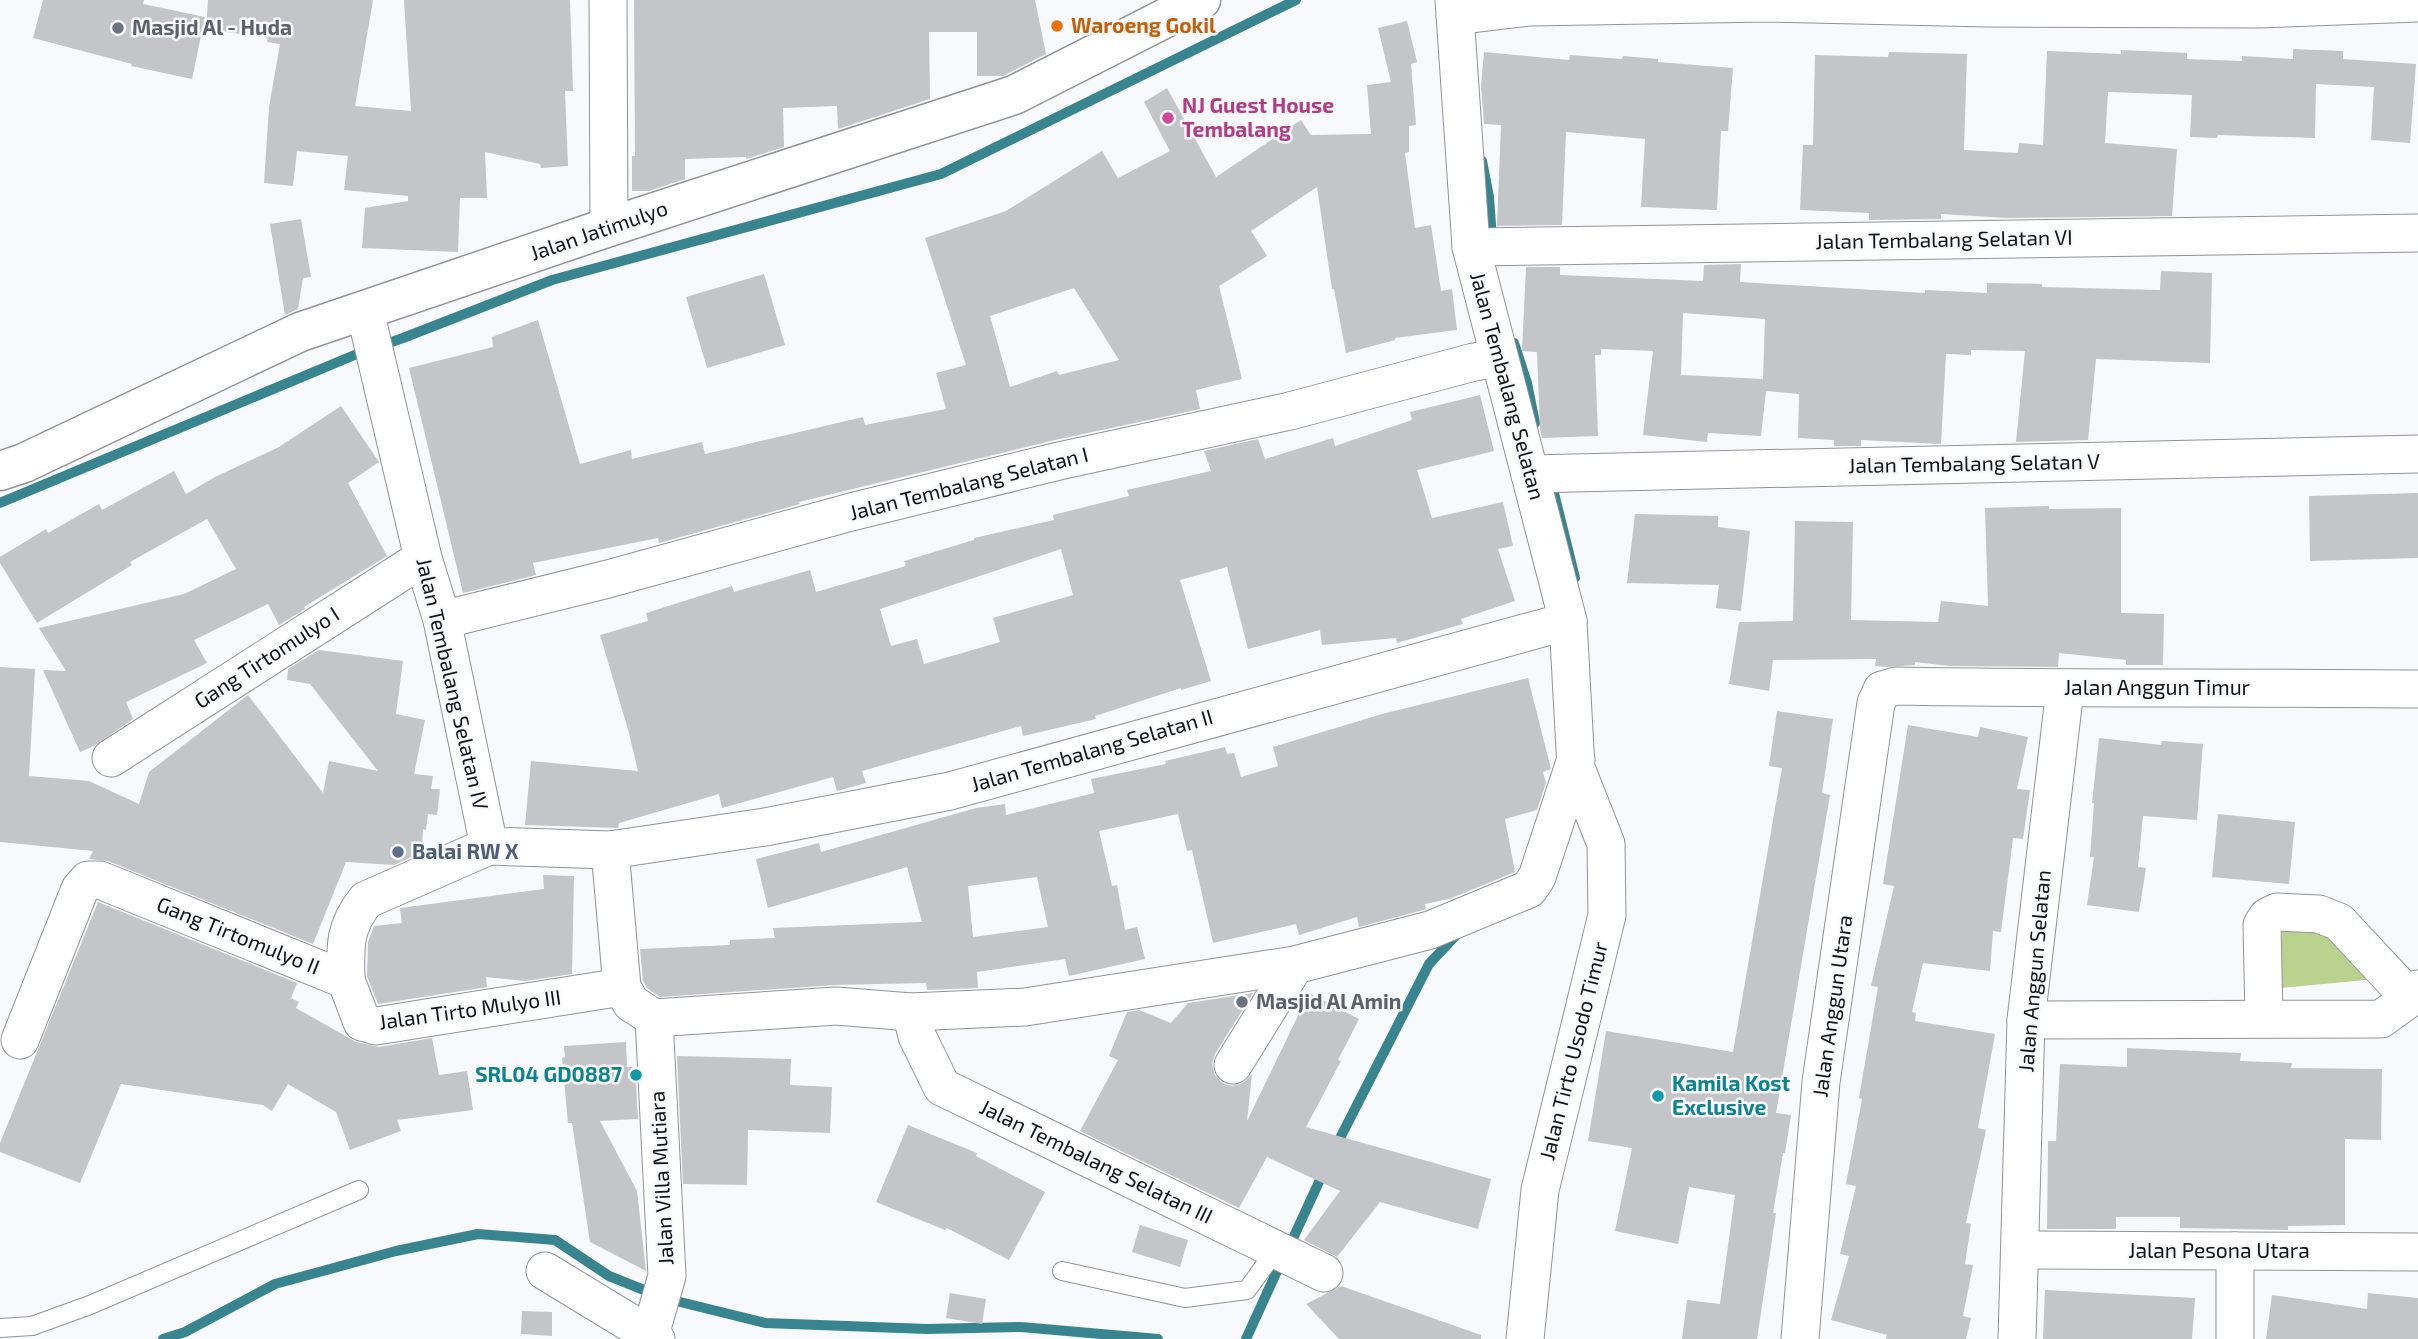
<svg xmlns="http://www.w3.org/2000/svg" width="2418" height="1339" font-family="'Exo 2',sans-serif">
	<rect width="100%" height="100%" fill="#f7f9fd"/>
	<polygon fill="#b9d28e" points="2322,929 2376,979 2281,988 2282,931"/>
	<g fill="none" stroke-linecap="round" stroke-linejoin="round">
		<g stroke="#38848f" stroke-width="10">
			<polyline points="1482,161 1489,197 1492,239"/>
			<polyline points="1514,343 1527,383 1535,423"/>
			<polyline points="1551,481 1575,578"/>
			<polyline points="0,503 357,354 403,338 552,280 941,174 1296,0"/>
			<polyline points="1335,1148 1429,964 1459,932"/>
			<polyline points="1289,1247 1324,1171"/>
			<polyline points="668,1299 765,1323 927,1329 1021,1327 1158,1339"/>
			<polyline points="163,1339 185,1332 275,1284 396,1251 478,1234 555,1240 609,1276 654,1294"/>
			<polyline points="1246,1339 1282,1260"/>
		</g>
	</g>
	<g fill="#c3c5c8" fill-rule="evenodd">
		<polygon points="43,0 144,0 143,4 205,17 192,79 131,66 132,64 33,38"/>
		<polygon points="208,0 373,0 355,106 411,111 404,0 570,0 573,91 565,91 568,166 541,168 540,164 485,152 487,198 460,198 458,252 362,248 365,208 408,201 408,196 344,190 348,156 297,151 293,186 264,183 269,107 280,44 267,42 268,38 206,29"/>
		<polygon points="634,0 1035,0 1046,54 1003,76 977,76 977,32 929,32 930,99 838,129 837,106 783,108 784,147 746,159 746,157 685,159 685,179 649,191 632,191 632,156 635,156"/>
		<path d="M1407 21 1417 62 1411 64 1416 125 1409 126V152L1405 153 1415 228 1431 225 1441 291 1452 289 1457 330 1395 338V340L1346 353 1334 289H1332L1317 187 1251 231 1267 256 1219 286 1242 379 1196 390 1200 409 1055 440 799 502 800 504 659 543 658 538 533 563 536 575 463 593 409 368 493 347 492 337 538 320 580 464 631 450 632 459 702 442 705 454 863 417 865 425 946 409 936 373 966 365 925 238 1006 211 1102 151 1118 178 1170 151 1144 102 1167 88 1216 177 1301 120 1311 135 1371 134 1367 85 1391 82 1378 28ZM1074 288 1119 360 1059 375 1057 371 1010 387 990 316Z"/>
		<polygon points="2293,49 2343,51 2343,59 2416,64 2410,143 2371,140 2374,87 2316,84 2315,138 2218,135 2217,138 2190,137 2192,95 2108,92 2105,143 2177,149 2172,216 2007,218 1941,214 1941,219 1869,220 1869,213 1800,210 1803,145 1813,145 1815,55 1888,57 1889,52 1967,54 1964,150 2018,153 2019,143 2043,145 2047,51 2121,54 2121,50 2187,53 2187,59 2242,61 2242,56 2293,59"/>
		<polygon points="1484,52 1569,60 1570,55 1622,59 1623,56 1658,59 1658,62 1733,68 1728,131 1721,131 1717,210 1641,207 1645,139 1566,132 1562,225 1497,226 1501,125 1484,124 1481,86"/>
		<polygon points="301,219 311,277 303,278 298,309 285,315 270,224"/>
		<path d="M1741 264 1740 282 1925 293V290L1987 293V283L2042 284V287L2160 290 2161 271 2212 273 2210 363 2096 359 2088 440 2016 442 2025 351 1971 350V355L1946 354 1941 444 1861 440V446H1834V440L1798 438 1799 394 1766 391 1761 436 1708 433 1707 442 1643 435 1653 351 1601 349V355H1595L1598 436 1542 438 1540 429 1537 352 1522 351 1526 267H1560V275L1703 281 1704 265ZM1683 313 1765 319 1763 379 1681 375Z"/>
		<polygon points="764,274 785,345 707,368 686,297"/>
		<path d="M1480 395 1494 451 1417 470 1432 518 1503 502 1513 546 1498 549 1515 601 1461 619 1463 624 1397 643 1396 638 1322 645 1320 630 1248 649 1227 567 1180 580 1211 681 1181 690V688L1095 716 1096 719 1023 736 1021 726 862 771 866 783 837 791 833 777 722 808 719 794 619 823 618 828 525 825 531 761 638 771 629 733 600 635 648 621 646 613 732 586 734 592 810 570 816 592 906 566 904 561 974 540V538L1054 520 1053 515 1129 496 1127 490 1211 471 1204 451 1258 439 1265 459 1333 438 1335 446 1412 420 1410 412ZM1061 549 1073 595 993 618 1000 642 924 664 917 639 891 646 880 609Z"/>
		<polygon points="341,406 379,462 348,483 387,556 304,607 305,609 279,625 268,604 194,640 207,663 126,702 133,719 94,746 80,752 43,670 66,671 39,628 184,594 236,569 207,519 130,562 132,565 37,623 0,563 0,557 46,529 48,533 99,504 102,510 174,471 186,494 215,477 279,447"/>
		<polygon points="2418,493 2418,558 2310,561 2309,496"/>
		<polygon points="2049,506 2049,509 2121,508 2121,613 2164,614 2163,665 2126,665 2126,660 2059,653 2058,667 1949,666 1915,662 1915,665 1887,667 1875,666 1876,659 1773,660 1769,691 1729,684 1739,622 1793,621 1795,521 1853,522 1851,620 1938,622 1941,601 1988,606 1985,508"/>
		<polygon points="1635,514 1718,516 1718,527 1750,531 1741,611 1716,608 1719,585 1627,583"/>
		<polygon points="319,650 403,661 396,714 425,720 414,774 433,776 431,789 440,789 437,815 428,814 426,830 423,829 422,852 394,865 346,862 313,944 108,861 89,859 93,851 0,842 0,667 35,669 29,776 89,781 139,804 149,772 248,695 323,793 329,761 378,771 310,684 287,680 288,669"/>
		<path d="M1528 678 1551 769 1543 772 1546 783 1537 810 1505 819 1515 872 1449 899 1425 904 1426 909 1423 910 1359 927 1357 917 1299 935 1296 924 1213 943 1192 850 1187 851 1178 814 1099 831 1112 886 1117 885 1125 930 1137 927 1145 959 1069 976 1065 959 977 972 978 988 927 990 926 983 835 985 660 997 647 988 643 981 640 949 730 945V940L775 938 773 928 922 922 907 867 768 908 756 859 819 843 821 852 976 808 1005 804 1006 815 1094 793 1091 779 1166 764 1165 761 1225 747 1227 754 1234 753 1241 777 1278 766 1273 747 1382 714ZM1037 877 1048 927 973 937 968 886Z"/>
		<polygon points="1777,711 1833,719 1822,793 1830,795 1776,1113 1791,1115 1785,1153 1783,1153 1773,1213 1776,1213 1757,1339 1682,1339 1687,1300 1720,1304 1735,1195 1689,1187 1678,1244 1615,1231 1632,1148 1588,1141 1606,1031 1733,1052 1782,768 1769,766"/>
		<polygon points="1908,725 1978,737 1980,727 2028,737 2017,789 2030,790 2023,839 2013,838 2001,932 1993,931 1990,971 1923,963 1912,1012 1916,1013 1915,1021 1995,1034 1978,1128 1986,1130 1966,1223 1971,1224 1965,1264 1973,1265 1963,1316 1971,1318 1966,1339 1886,1339 1887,1335 1831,1320 1849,1256 1840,1254 1856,1186 1846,1184 1862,1099 1859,1098 1878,987 1871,986 1894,886 1883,884"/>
		<polygon points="2099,738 2161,745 2162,741 2203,744 2197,820 2143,816 2138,867 2146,868 2139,912 2087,905 2094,857 2090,857 2094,803 2092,803"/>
		<polygon points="2218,814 2295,822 2289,884 2212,877"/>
		<polygon points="543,875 574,876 572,974 525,981 486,977 487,987 378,1004 367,976 368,942 374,926 402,923 400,908 544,889"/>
		<polygon points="98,902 297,983 291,998 299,1002 296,1008 356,1042 379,1047 432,1038 439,1075 467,1071 473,1110 397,1120 401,1131 350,1150 336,1112 288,1084 272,1111 263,1105 121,1084 80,1183 0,1152 0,1143"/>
		<polygon points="1253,993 1215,1054 1212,1064 1215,1075 1223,1083 1232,1086 1243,1083 1252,1074 1247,1121 1309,993 1359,1019 1338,1060 1341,1061 1306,1127 1491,1179 1478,1229 1380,1202 1337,1257 1304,1240 1340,1191 1267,1157 1239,1208 1080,1131 1118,1060 1109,1056 1127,1012 1139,1010 1171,1023 1188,1003"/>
		<polygon points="626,1042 627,1067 635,1067 638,1119 600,1121 637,1191 646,1271 590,1242 572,1123 568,1123 562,1058 565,1057 564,1046"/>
		<polygon points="2127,1048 2241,1053 2240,1061 2292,1063 2291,1068 2382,1069 2381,1140 2345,1139 2345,1225 2288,1226 2288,1230 2180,1228 2180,1217 2116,1217 2116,1229 2047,1229 2048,1141 2056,1141 2060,1064 2127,1067"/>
		<polygon points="677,1056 791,1059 790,1085 832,1087 830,1133 748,1130 747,1185 683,1184"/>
		<polygon points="908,1125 977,1153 976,1156 1045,1192 1009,1260 947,1228 945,1230 876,1202"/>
		<polygon points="1140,1225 1188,1240 1180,1267 1132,1252"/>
		<polygon points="1341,1286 1481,1335 1481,1339 1339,1339 1306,1304"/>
		<polygon points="2045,1290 2195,1298 2192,1339 2043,1339"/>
		<polygon points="950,1293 986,1299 982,1324 946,1318"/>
		<polygon points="2368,1293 2418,1298 2418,1339 2266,1339 2272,1295 2367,1309"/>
		<polygon points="522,1311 552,1312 552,1336 521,1334"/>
	</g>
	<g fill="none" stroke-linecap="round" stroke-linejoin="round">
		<g stroke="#919396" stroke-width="20">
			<g id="service">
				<polyline points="1062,1271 1185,1298 1247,1290 1276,1250"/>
				<polyline points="0,1328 32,1326 90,1305 359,1190"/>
			</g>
		</g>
		<g stroke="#919396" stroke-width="39">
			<g id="minor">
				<polyline points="608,0 609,227"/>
				<polyline points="1454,0 1471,247 1568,621 1576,768 1606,844 1607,915 1540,1190 1525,1339"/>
				<polyline points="1455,16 1530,7 1766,3 1988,8 2258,9 2418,3"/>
				<polyline points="1471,247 2418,233"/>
				<polyline points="365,311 423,558 442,620 489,846 610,850 622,987 631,1003 654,1018 836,1006 911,1012 1025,1007 1295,965 1430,930 1529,889 1537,877 1576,759"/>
				<polyline points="1530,474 2418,454"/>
				<polyline points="442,620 608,579 851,512 1059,461 1290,411 1474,362 1499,358"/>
				<polyline points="111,758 423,558"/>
				<polyline points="610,850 765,827 950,791 1568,621"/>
				<polyline points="346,980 362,1022 376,1026 622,987"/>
				<polyline points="911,1012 917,1036 942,1087 1324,1273"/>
				<polyline points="654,1018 667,1276 650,1335 656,1339"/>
				<polyline points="2264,1019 2262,925 2267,917 2277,912 2319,914 2339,922 2410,998"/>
				<polyline points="2026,1020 2381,1019 2410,998 2418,989"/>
				<path d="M20 1040 80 889 88 880H100L346 980C345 947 344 927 366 900L489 846"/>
				<polyline points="1233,1065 1295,965"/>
				<polyline points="2020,1250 2418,1252"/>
				<polyline points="545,1271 650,1335 648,1339"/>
				<path d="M1800 1339 1821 1082 1876 703 1882 690 1896 686C2070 689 2244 687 2418 689"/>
				<polyline points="2017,1339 2026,1020 2065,689"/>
				<polyline points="2235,1339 2235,1251"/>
			</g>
		</g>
		<g stroke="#919396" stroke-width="41">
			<polyline id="tertiary" points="0,471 24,463 300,332 609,227 1014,95 1201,0"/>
		</g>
		<use href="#service" stroke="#fff" stroke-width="18"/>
		<use href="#minor" stroke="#fff" stroke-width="37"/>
		<use href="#tertiary" stroke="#fff" stroke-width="38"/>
	</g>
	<circle fill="#e8710a" stroke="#f7f9fd" stroke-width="2.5" cx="1057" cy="26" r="7"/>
	<g fill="#6b7280" stroke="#f7f9fd" stroke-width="2.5">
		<circle cx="118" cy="28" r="7"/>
		<circle cx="1242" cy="1002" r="7"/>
	</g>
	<circle fill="#d1479c" stroke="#f7f9fd" stroke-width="2.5" cx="1168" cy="118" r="7"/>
	<circle fill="#5c6f8a" stroke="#f7f9fd" stroke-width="2.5" cx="398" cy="852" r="7"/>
	<g fill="#0f9aa8" stroke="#f7f9fd" stroke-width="2.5">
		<circle cx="636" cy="1075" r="7"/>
		<circle cx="1658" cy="1096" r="7"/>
	</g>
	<g text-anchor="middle" stroke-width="5" stroke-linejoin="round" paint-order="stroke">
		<g font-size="21" font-weight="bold" fill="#c56008" stroke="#f7f9fd" text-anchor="start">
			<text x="1071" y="33">Waroeng Gokil</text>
		</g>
		<g font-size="21" font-weight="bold" fill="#5b616d" stroke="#f7f9fd" text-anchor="start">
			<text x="132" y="35">Masjid Al - Huda</text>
			<text x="1256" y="1009">Masjid Al Amin</text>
		</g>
		<g font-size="21" font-weight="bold" fill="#b23c85" stroke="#f7f9fd" text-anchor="start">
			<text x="1182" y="113">NJ Guest House<tspan x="1182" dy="24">Tembalang</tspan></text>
		</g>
		<g font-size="21" fill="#131315" stroke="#f7f9fd">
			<text transform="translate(599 231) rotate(-19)" y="7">Jalan Jatimulyo</text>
			<text transform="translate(1944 240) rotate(-1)" y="7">Jalan Tembalang Selatan VI</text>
			<text transform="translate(1507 386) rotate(75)" y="7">Jalan Tembalang Selatan</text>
			<text transform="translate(1974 464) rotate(-1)" y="7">Jalan Tembalang Selatan V</text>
			<text transform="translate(969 484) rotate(-14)" y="7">Jalan Tembalang Selatan I</text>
			<text transform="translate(267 658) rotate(-33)" y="7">Gang Tirtomulyo I</text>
			<text transform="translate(452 684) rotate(77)" y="7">Jalan Tembalang Selatan IV</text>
			<text x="2157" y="695">Jalan Anggun Timur</text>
			<text transform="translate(1092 751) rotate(-16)" y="7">Jalan Tembalang Selatan II</text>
			<text transform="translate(238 936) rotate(22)" y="7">Gang Tirtomulyo II</text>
			<text transform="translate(2035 971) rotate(-85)" y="7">Jalan Anggun Selatan</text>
			<text transform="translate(1833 1006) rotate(-82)" y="7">Jalan Anggun Utara</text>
			<text transform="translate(470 1010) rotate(-8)" y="7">Jalan Tirto Mulyo III</text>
			<text transform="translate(1574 1051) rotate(-76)" y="7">Jalan Tirto Usodo Timur</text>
			<text transform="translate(1096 1162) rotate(26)" y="7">Jalan Tembalang Selatan III</text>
			<text transform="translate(662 1178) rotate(-93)" y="7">Jalan Villa Mutiara</text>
			<text x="2219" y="1258">Jalan Pesona Utara</text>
		</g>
		<g font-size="21" font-weight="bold" fill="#4e5e75" stroke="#f7f9fd" text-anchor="start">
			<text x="412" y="859">Balai RW X</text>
		</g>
		<g font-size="21" font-weight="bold" fill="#0d838f" stroke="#f7f9fd" text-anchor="end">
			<text x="622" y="1082">SRL04 GD0887</text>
			<text x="1672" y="1091" text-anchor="start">Kamila Kost<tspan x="1672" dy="24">Exclusive</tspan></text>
		</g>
	</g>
</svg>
